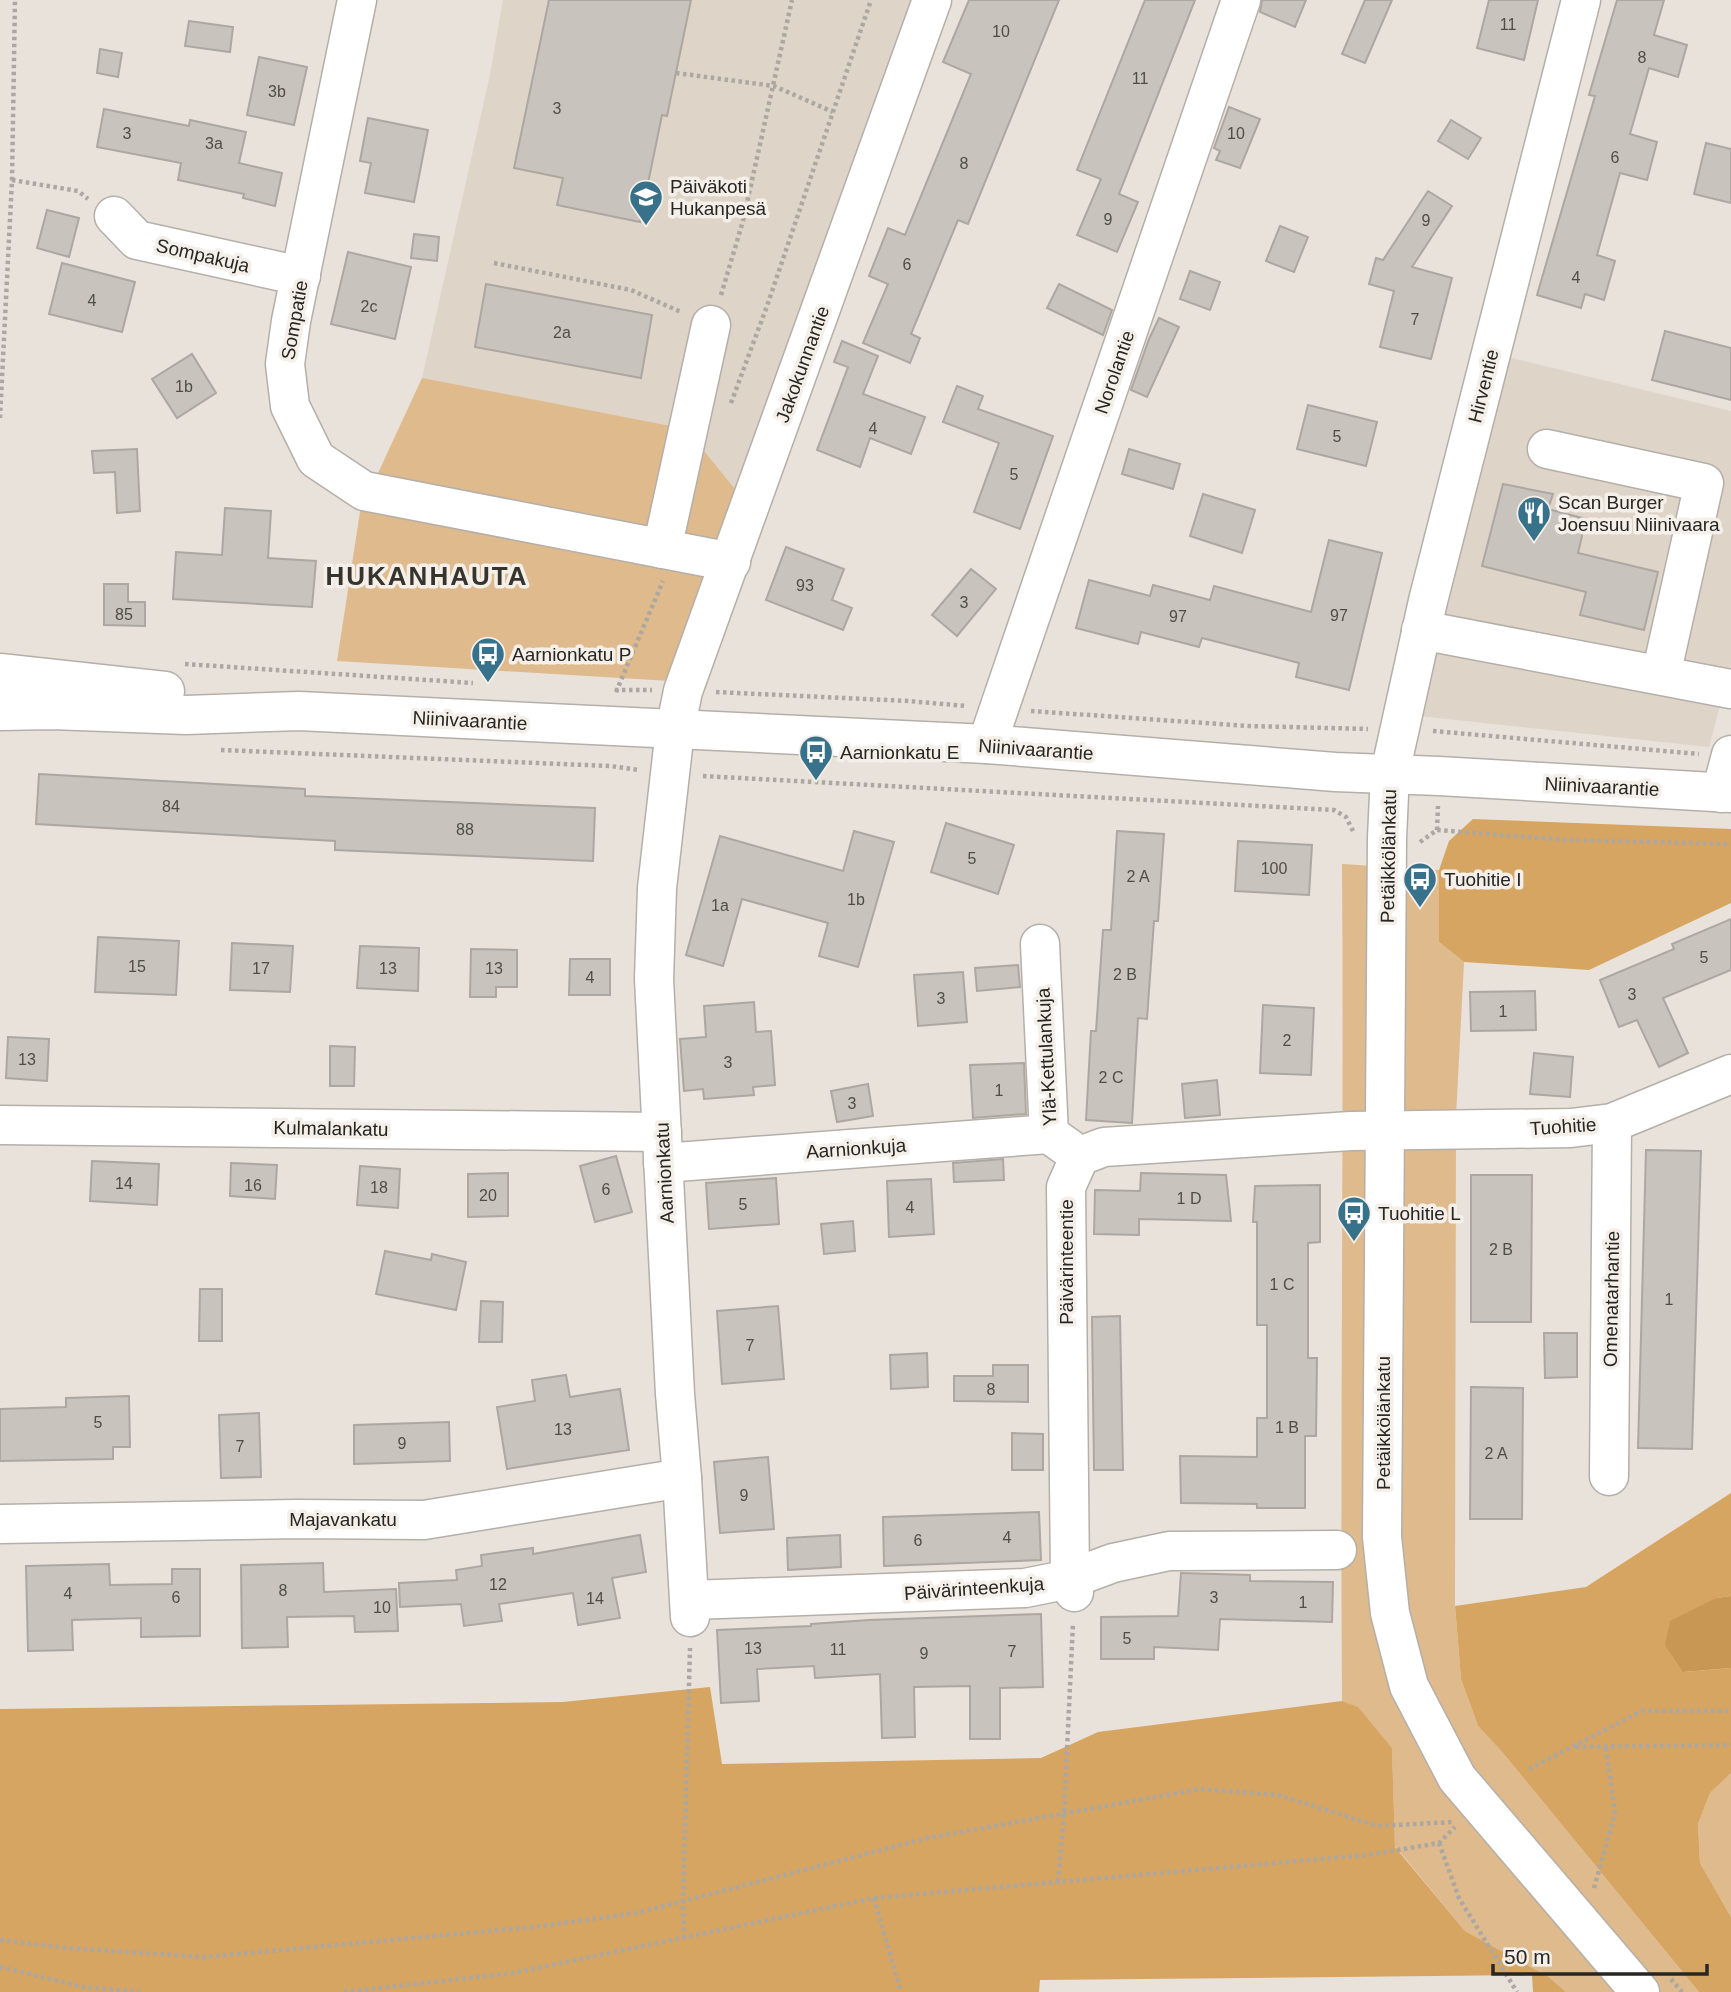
<svg xmlns="http://www.w3.org/2000/svg" width="1731" height="1992" font-family="Arial,sans-serif">
	<rect width="100%" height="100%" fill="#e8e2db"/>
	<g fill="#ded4c8">
		<polygon points="503,0 916,0 739,494 422,378 490,75"/>
		<polygon points="1507,357 1731,411 1731,665 1709,747 1419,716"/>
	</g>
	<g fill="#deba8c">
		<polygon points="422,378 686,429 739,494 670,681 337,661 360,512"/>
		<path d="M1342 864 1439 870V942L1464 962 1456 1117 1455 1606 1461 1679 1478 1726 1503 1753 1699 1992H1566L1549 1977 1465 1931 1395 1846 1392 1748 1358 1708 1342 1701C1340 1422 1344 1143 1342 864Z"/>
		<polygon points="1731,1773 1731,1917 1700,1863 1698,1824 1710,1793"/>
	</g>
	<g fill="#d7a562">
		<polygon points="1473,819 1731,829 1731,903 1589,970 1464,962 1439,942 1439,870 1449,841"/>
		<polygon points="1731,1493 1731,1596 1716,1598 1684,1672 1731,1668 1731,1773 1710,1793 1698,1824 1700,1863 1731,1917 1731,1992 1699,1992 1503,1753 1478,1726 1461,1679 1455,1606 1586,1587"/>
		<polygon points="710,1687 722,1764 1041,1758 1098,1732 1342,1701 1358,1707 1392,1748 1395,1847 1465,1931 1549,1977 1566,1992 1533,1992 1532,1975 1040,1980 1039,1992 0,1992 0,1709 563,1702"/>
	</g>
	<polygon fill="#c89754" points="1731,1596 1731,1668 1683,1672 1665,1645 1670,1621 1716,1598"/>
	<g fill="#c8c3bc" stroke="#aca7a0" stroke-width="2">
		<polygon points="549,0 691,0 667,116 662,115 640,222 557,205 563,178 514,168"/>
		<polygon points="969,0 1059,0 968,224 958,220 911,334 920,338 910,363 863,343 888,284 869,276 888,228 905,235 971,74 943,62"/>
		<polygon points="1145,0 1195,0 1119,194 1138,202 1117,252 1077,235 1101,179 1077,170"/>
		<polygon points="1262,0 1306,0 1295,27 1260,12"/>
		<polygon points="1365,0 1392,0 1365,63 1342,54"/>
		<polygon points="1489,0 1538,0 1524,60 1477,48"/>
		<polygon points="1617,0 1664,0 1654,35 1687,45 1678,77 1649,68 1630,134 1657,142 1647,180 1620,173 1597,255 1615,261 1604,300 1585,294 1581,308 1537,295 1595,96 1589,95"/>
		<polygon points="189,21 233,27 230,52 185,46"/>
		<polygon points="100,49 122,53 118,77 97,73"/>
		<polygon points="259,57 307,67 294,125 247,115"/>
		<polygon points="1229,107 1260,119 1240,168 1216,160 1220,151 1214,148"/>
		<polygon points="104,109 189,126 190,120 246,132 239,163 282,173 275,206 243,198 244,194 178,180 181,163 97,147"/>
		<polygon points="368,118 428,130 414,202 365,193 371,163 360,161"/>
		<polygon points="1451,120 1481,138 1468,159 1438,141"/>
		<polygon points="1706,143 1731,149 1731,203 1694,194"/>
		<polygon points="1428,191 1452,206 1412,267 1452,278 1431,359 1380,347 1394,291 1369,284 1376,258 1383,260"/>
		<polygon points="47,210 79,218 69,257 37,248"/>
		<polygon points="1280,226 1308,237 1294,272 1266,261"/>
		<polygon points="414,234 439,237 437,261 411,258"/>
		<polygon points="348,252 411,267 395,339 331,324"/>
		<polygon points="62,263 135,282 122,332 49,314"/>
		<polygon points="1190,271 1220,282 1210,310 1180,299"/>
		<polygon points="486,284 652,315 641,378 475,347"/>
		<polygon points="1059,284 1112,310 1103,335 1047,308"/>
		<polygon points="1159,318 1179,327 1147,397 1131,390 1149,339"/>
		<polygon points="1665,331 1731,348 1731,400 1652,380"/>
		<polygon points="842,341 878,356 863,394 925,417 911,454 870,438 860,467 817,450 848,367 834,362"/>
		<polygon points="192,354 216,393 177,418 152,379"/>
		<polygon points="957,386 983,396 978,409 1053,436 1020,529 974,512 999,443 943,422"/>
		<polygon points="1308,405 1377,422 1366,466 1297,449"/>
		<polygon points="137,449 140,511 117,513 115,472 94,473 92,451"/>
		<polygon points="1129,449 1180,464 1173,489 1122,474"/>
		<polygon points="1503,484 1553,494 1548,509 1586,519 1578,553 1658,572 1644,630 1580,615 1586,592 1482,566"/>
		<polygon points="1203,494 1255,510 1242,553 1190,536"/>
		<polygon points="225,508 271,511 268,558 316,561 312,607 173,599 176,552 222,555"/>
		<polygon points="1329,540 1382,553 1349,690 1296,677 1299,663 1202,638 1199,647 1141,632 1138,644 1076,628 1089,580 1150,596 1153,585 1210,600 1214,586 1311,612"/>
		<polygon points="786,547 844,569 832,600 852,608 843,630 766,600"/>
		<polygon points="971,569 996,589 957,636 932,615"/>
		<polygon points="104,584 128,584 128,602 145,602 145,626 104,625"/>
		<polygon points="39,774 305,789 305,796 595,808 593,861 335,850 335,841 36,824"/>
		<polygon points="946,823 1014,845 998,894 931,872"/>
		<polygon points="854,831 894,842 858,967 819,956 828,923 742,899 723,966 686,955 720,836 843,871"/>
		<polygon points="1117,831 1164,834 1158,921 1154,921 1147,1019 1138,1018 1132,1123 1086,1120 1091,1031 1096,1031 1103,930 1111,930"/>
		<polygon points="1238,841 1312,845 1309,895 1235,891"/>
		<polygon points="1731,919 1731,970 1663,998 1688,1053 1659,1067 1637,1020 1619,1027 1600,980 1674,949 1672,944"/>
		<polygon points="98,937 179,941 176,995 95,992"/>
		<polygon points="232,943 293,946 290,992 230,990"/>
		<polygon points="360,946 419,948 418,991 357,988"/>
		<polygon points="471,949 517,950 517,987 496,987 496,997 470,997"/>
		<polygon points="570,959 610,959 610,995 569,995"/>
		<polygon points="1018,965 1020,987 977,991 975,968"/>
		<polygon points="963,972 967,1022 918,1026 914,975"/>
		<polygon points="1535,991 1536,1030 1471,1031 1470,992"/>
		<polygon points="754,1002 756,1032 771,1031 775,1085 753,1087 754,1095 704,1099 703,1089 684,1091 680,1039 706,1037 704,1006"/>
		<polygon points="1263,1005 1314,1008 1311,1075 1260,1073"/>
		<polygon points="8,1037 49,1039 47,1081 6,1078"/>
		<polygon points="330,1046 355,1047 354,1086 330,1086"/>
		<polygon points="1534,1053 1573,1057 1570,1097 1530,1094"/>
		<polygon points="1024,1063 1026,1114 973,1118 970,1065"/>
		<polygon points="1217,1080 1220,1115 1185,1118 1182,1084"/>
		<polygon points="868,1084 873,1116 837,1122 831,1091"/>
		<polygon points="1646,1150 1701,1151 1692,1449 1638,1448"/>
		<polygon points="616,1156 632,1212 595,1222 580,1166"/>
		<polygon points="1003,1159 1004,1180 954,1182 953,1163"/>
		<polygon points="92,1161 159,1164 157,1205 90,1201"/>
		<polygon points="231,1163 277,1165 275,1199 230,1196"/>
		<polygon points="360,1166 400,1169 398,1208 357,1205"/>
		<polygon points="508,1173 508,1216 468,1217 468,1174"/>
		<polygon points="1141,1173 1226,1175 1231,1221 1139,1219 1139,1235 1094,1234 1095,1190 1140,1191"/>
		<polygon points="1471,1175 1532,1175 1531,1322 1471,1322"/>
		<polygon points="776,1178 779,1224 709,1229 706,1183"/>
		<polygon points="931,1179 934,1234 889,1237 887,1181"/>
		<polygon points="1320,1185 1320,1242 1308,1243 1308,1358 1317,1358 1316,1436 1305,1436 1305,1508 1257,1508 1257,1504 1181,1503 1180,1456 1257,1457 1257,1418 1267,1418 1267,1325 1257,1325 1257,1222 1253,1222 1255,1186"/>
		<polygon points="853,1221 855,1251 824,1254 821,1224"/>
		<polygon points="385,1251 431,1260 432,1254 466,1262 456,1310 376,1294"/>
		<polygon points="200,1289 222,1289 222,1341 199,1341"/>
		<polygon points="481,1301 503,1302 502,1342 479,1342"/>
		<polygon points="778,1306 784,1379 722,1384 717,1311"/>
		<polygon points="1120,1316 1123,1470 1094,1470 1092,1317"/>
		<polygon points="1544,1333 1577,1333 1577,1377 1545,1378"/>
		<polygon points="927,1353 928,1387 891,1389 890,1355"/>
		<polygon points="993,1365 1028,1365 1028,1402 954,1401 954,1376 993,1376"/>
		<polygon points="566,1375 570,1397 620,1389 629,1450 507,1469 497,1407 535,1401 532,1380"/>
		<polygon points="1471,1387 1523,1388 1522,1519 1470,1519"/>
		<polygon points="129,1396 130,1447 113,1447 113,1459 0,1461 0,1409 66,1407 66,1398"/>
		<polygon points="259,1413 261,1477 221,1478 219,1415"/>
		<polygon points="449,1422 450,1461 354,1464 354,1425"/>
		<polygon points="1012,1433 1043,1434 1043,1470 1012,1470"/>
		<polygon points="768,1457 774,1529 720,1533 714,1462"/>
		<polygon points="1039,1512 1041,1560 884,1566 883,1517"/>
		<polygon points="640,1535 646,1572 612,1578 620,1618 578,1625 573,1593 499,1604 502,1621 464,1626 461,1604 400,1607 399,1583 457,1580 456,1570 482,1566 481,1555 533,1548 533,1554"/>
		<polygon points="840,1535 841,1567 788,1570 787,1538"/>
		<polygon points="323,1563 324,1592 396,1589 398,1631 355,1632 354,1616 287,1617 288,1647 242,1648 241,1565"/>
		<polygon points="109,1564 110,1585 172,1584 172,1569 200,1569 200,1636 141,1637 141,1618 72,1620 73,1650 28,1651 26,1566"/>
		<polygon points="1181,1573 1250,1575 1250,1581 1333,1582 1332,1622 1220,1619 1218,1650 1154,1647 1154,1659 1101,1659 1101,1617 1178,1616"/>
		<polygon points="1041,1614 1043,1687 1000,1688 1000,1739 970,1739 970,1686 914,1687 915,1737 882,1738 880,1674 815,1678 814,1666 757,1669 759,1701 721,1703 717,1630 811,1626 811,1624 869,1620"/>
	</g>
	<g fill="none" stroke-linecap="round" stroke-linejoin="round">
		<g stroke="#b5afa9" stroke-width="41">
			<g id="minor">
				<polyline points="357,0 291,321 285,364 290,406 316,459 364,491 731,562"/>
				<polyline points="1581,0 1428,601 1390,773 1387,838 1382,1537 1390,1613 1409,1686 1457,1778 1640,1992"/>
				<polyline points="114,216 137,240 301,276"/>
				<polyline points="1547,449 1704,483 1661,675"/>
				<polyline points="662,549 711,325"/>
				<polyline points="1421,630 1731,689"/>
				<polyline points="987,744 1241,0"/>
				<polyline points="1721,793 1731,755"/>
				<polyline points="1040,944 1049,1134 1070,1149"/>
				<polyline points="0,1125 662,1132"/>
				<polyline points="663,1163 1049,1134"/>
				<polyline points="1609,1476 1612,1123"/>
				<polyline points="0,1524 296,1519 424,1520 682,1478"/>
				<polyline points="1074,1592 1070,1579 1066,1187 1080,1156 1104,1147 1351,1131 1571,1128 1612,1123 1731,1074"/>
				<polyline points="691,1600 1025,1588 1070,1579 1113,1563 1169,1551 1337,1550"/>
				<polyline points="690,1617 682,1478 675,1394 654,979 657,888 675,730 683,691 932,0"/>
			</g>
		</g>
		<g stroke="#b5afa9" stroke-width="41">
			<g id="major">
				<polyline points="0,673 165,691"/>
				<polyline points="0,711 52,710 186,715 299,711 987,744 1335,772 1439,776 1731,793"/>
			</g>
		</g>
		<g stroke="#aca7a1" stroke-width="4.5" stroke-dasharray="3.5 3.5" stroke-linecap="butt">
			<polyline points="676,73 774,86 833,112"/>
			<polyline points="12,180 78,191 88,199"/>
			<polyline points="494,263 631,290 681,312"/>
			<polyline points="721,295 743,221 792,0"/>
			<polyline points="731,403 767,306 871,0"/>
			<polyline points="0,418 12,180 15,0"/>
			<polyline points="185,664 473,683"/>
			<polyline points="615,690 652,690"/>
			<polyline points="616,692 663,581"/>
			<polyline points="716,692 908,701 966,706"/>
			<polyline points="1031,711 1248,726 1368,729"/>
			<polyline points="1433,731 1699,754"/>
			<polyline points="221,750 610,766 639,770"/>
			<polyline points="703,776 1334,810 1346,817 1354,833"/>
			<polyline points="1437,830 1438,806"/>
			<polyline points="1420,842 1437,830 1565,840 1731,844"/>
			<polyline points="1576,1747 1731,1745"/>
			<polyline points="1529,1769 1642,1711 1731,1711"/>
			<polyline points="1439,1843 1459,1898 1517,1992"/>
			<polyline points="1058,1881 1064,1813 1073,1623"/>
			<polyline points="1594,1888 1615,1813 1606,1748"/>
			<polyline points="874,1898 901,1992"/>
			<polyline points="684,1938 683,1901 690,1648"/>
			<polyline points="0,1940 67,1948 204,1957 534,1927 637,1913 928,1838 1200,1789 1278,1795 1377,1826 1453,1822"/>
			<polyline points="0,1967 83,1987 140,1992"/>
			<polyline points="1671,1979 1682,1992"/>
			<polyline points="344,1992 513,1973 874,1898 1368,1855 1439,1843 1455,1827"/>
		</g>
		<use href="#minor" stroke="#fff" stroke-width="38"/>
		<use href="#major" stroke="#fff" stroke-width="38"/>
	</g>
	<defs>
		<g id="school-pin" transform="scale(1.75)"><path d="M0 17L-7.5 6A9.5 9.5 0 1 1 7.5 6Z" fill="#37728a" stroke="#f5efe9"/><path d="M0-5L7-2L0 1L-7-2ZM-4 1L0 2.5L4 1V4Q0 6-4 4Z" fill="#fff"/></g>
		<g id="restaurant-pin" transform="scale(1.75)"><path d="M0 17L-7.5 6A9.5 9.5 0 1 1 7.5 6Z" fill="#37728a" stroke="#f5efe9"/><path d="M-5-6h1v4h1v-4h1v4h1v-4h1v5L-1.5 .5V6h-2V.5L-5-1ZM5-6V6H3V1.5H1.5Q1.5-4 5-6Z" fill="#fff"/></g>
		<g id="bus-pin" transform="scale(1.75)"><path d="M0 17L-7.5 6A9.5 9.5 0 1 1 7.5 6Z" fill="#37728a" stroke="#f5efe9"/><path d="M-5-6H5V4H4V6H2V4H-2V6H-4V4H-5ZM-3.5-4V0h7V-4ZM-3.5 1.2v1.5H-2V1.2ZM2 1.2v1.5H3.5V1.2Z" fill="#fff"/></g>
	</defs>
	<g fill-rule="evenodd">
		<use href="#school-pin" x="646" y="197"/>
		<use href="#restaurant-pin" x="1534" y="513"/>
		<use href="#bus-pin" x="488" y="654"/>
		<use href="#bus-pin" x="816" y="752"/>
		<use href="#bus-pin" x="1420" y="879"/>
		<use href="#bus-pin" x="1354" y="1213"/>
	</g>
	<g text-anchor="middle" stroke-width="7" stroke-linejoin="round" paint-order="stroke">
		<g font-size="16" fill="#504d49">
			<text x="1508" y="30">11</text>
			<text x="1001" y="37">10</text>
			<text x="1642" y="63">8</text>
			<text x="1140" y="84">11</text>
			<text x="277" y="97">3b</text>
			<text x="557" y="114">3</text>
			<text x="127" y="139">3</text>
			<text x="1236" y="139">10</text>
			<text x="214" y="149">3a</text>
			<text x="1615" y="163">6</text>
			<text x="964" y="169">8</text>
			<text x="1108" y="225">9</text>
			<text x="1426" y="226">9</text>
			<text x="907" y="270">6</text>
			<text x="1576" y="283">4</text>
			<text x="92" y="306">4</text>
			<text x="369" y="312">2c</text>
			<text x="1415" y="325">7</text>
			<text x="562" y="338">2a</text>
			<text x="184" y="392">1b</text>
			<text x="873" y="434">4</text>
			<text x="1337" y="442">5</text>
			<text x="1014" y="480">5</text>
			<text x="805" y="591">93</text>
			<text x="964" y="608">3</text>
			<text x="124" y="620">85</text>
			<text x="1339" y="621">97</text>
			<text x="1178" y="622">97</text>
			<text x="171" y="812">84</text>
			<text x="465" y="835">88</text>
			<text x="972" y="864">5</text>
			<text x="1274" y="874">100</text>
			<text x="1138" y="882">2 A</text>
			<text x="856" y="905">1b</text>
			<text x="720" y="911">1a</text>
			<text x="1704" y="963">5</text>
			<text x="137" y="972">15</text>
			<text x="261" y="974">17</text>
			<text x="388" y="974">13</text>
			<text x="494" y="974">13</text>
			<text x="1125" y="980">2 B</text>
			<text x="590" y="983">4</text>
			<text x="1632" y="1000">3</text>
			<text x="941" y="1004">3</text>
			<text x="1503" y="1017">1</text>
			<text x="1287" y="1046">2</text>
			<text x="27" y="1065">13</text>
			<text x="728" y="1068">3</text>
			<text x="1111" y="1083">2 C</text>
			<text x="999" y="1096">1</text>
			<text x="852" y="1109">3</text>
			<text x="124" y="1189">14</text>
			<text x="253" y="1191">16</text>
			<text x="379" y="1193">18</text>
			<text x="606" y="1195">6</text>
			<text x="488" y="1201">20</text>
			<text x="1189" y="1204">1 D</text>
			<text x="743" y="1210">5</text>
			<text x="910" y="1213">4</text>
			<text x="1501" y="1255">2 B</text>
			<text x="1282" y="1290">1 C</text>
			<text x="1669" y="1305">1</text>
			<text x="750" y="1351">7</text>
			<text x="991" y="1395">8</text>
			<text x="98" y="1428">5</text>
			<text x="1287" y="1433">1 B</text>
			<text x="563" y="1435">13</text>
			<text x="402" y="1449">9</text>
			<text x="240" y="1452">7</text>
			<text x="1496" y="1459">2 A</text>
			<text x="744" y="1501">9</text>
			<text x="1007" y="1543">4</text>
			<text x="918" y="1546">6</text>
			<text x="498" y="1590">12</text>
			<text x="283" y="1596">8</text>
			<text x="68" y="1599">4</text>
			<text x="176" y="1603">6</text>
			<text x="1214" y="1603">3</text>
			<text x="595" y="1604">14</text>
			<text x="1303" y="1608">1</text>
			<text x="382" y="1613">10</text>
			<text x="1127" y="1644">5</text>
			<text x="753" y="1654">13</text>
			<text x="838" y="1655">11</text>
			<text x="1012" y="1657">7</text>
			<text x="924" y="1659">9</text>
		</g>
		<g font-size="19" fill="#282623" stroke="#f5efe9" text-anchor="start">
			<text x="670" y="193">Päiväkoti<tspan x="670" dy="22">Hukanpesä</tspan></text>
			<text x="1558" y="509">Scan Burger<tspan x="1558" dy="22">Joensuu Niinivaara</tspan></text>
			<text x="512" y="661">Aarnionkatu P</text>
			<text x="840" y="759">Aarnionkatu E</text>
			<text x="1444" y="886">Tuohitie I</text>
			<text x="1378" y="1220">Tuohitie L</text>
		</g>
		<g font-size="19" fill="#282623" stroke="#f5efe9">
			<text transform="translate(203 255) rotate(13)" y="7">Sompakuja</text>
			<text transform="translate(294 320) rotate(-80)" y="7">Sompatie</text>
			<text transform="translate(802 364) rotate(-70)" y="7">Jakokunnantie</text>
			<text transform="translate(1114 372) rotate(-71)" y="7">Norolantie</text>
			<text transform="translate(1483 386) rotate(-76)" y="7">Hirventie</text>
			<text transform="translate(470 720) rotate(3)" y="7">Niinivaarantie</text>
			<text transform="translate(1036 749) rotate(4)" y="7">Niinivaarantie</text>
			<text transform="translate(1602 786) rotate(3)" y="7">Niinivaarantie</text>
			<text transform="translate(1388 856) rotate(-89)" y="7">Petäikkölänkatu</text>
			<text transform="translate(1046 1057) rotate(-93)" y="7">Ylä-Kettulankuja</text>
			<text transform="translate(1563 1126) rotate(-4)" y="7">Tuohitie</text>
			<text transform="translate(331 1128) rotate(1)" y="7">Kulmalankatu</text>
			<text transform="translate(856 1148) rotate(-4)" y="7">Aarnionkuja</text>
			<text transform="translate(664 1173) rotate(-93)" y="7">Aarnionkatu</text>
			<text transform="translate(1066 1262) rotate(-90)" y="7">Päivärinteentie</text>
			<text transform="translate(1611 1299) rotate(-89)" y="7">Omenatarhantie</text>
			<text transform="translate(1383 1423) rotate(-90)" y="7">Petäikkölänkatu</text>
			<text x="343" y="1526">Majavankatu</text>
			<text transform="translate(974 1588) rotate(-4)" y="7">Päivärinteenkuja</text>
		</g>
		<g font-size="26" font-weight="bold" letter-spacing="2" fill="#37332d" stroke="#f5efe9">
			<text x="427" y="585">HUKANHAUTA</text>
		</g>
	</g>
	<path d="M1493 1964v10h214v-10" fill="none" stroke="#282623" stroke-width="3.5"/>
	<text x="1504" y="1964" font-size="21" fill="#282623" stroke="#f5efe9" stroke-width="5" paint-order="stroke">50 m</text>
</svg>
